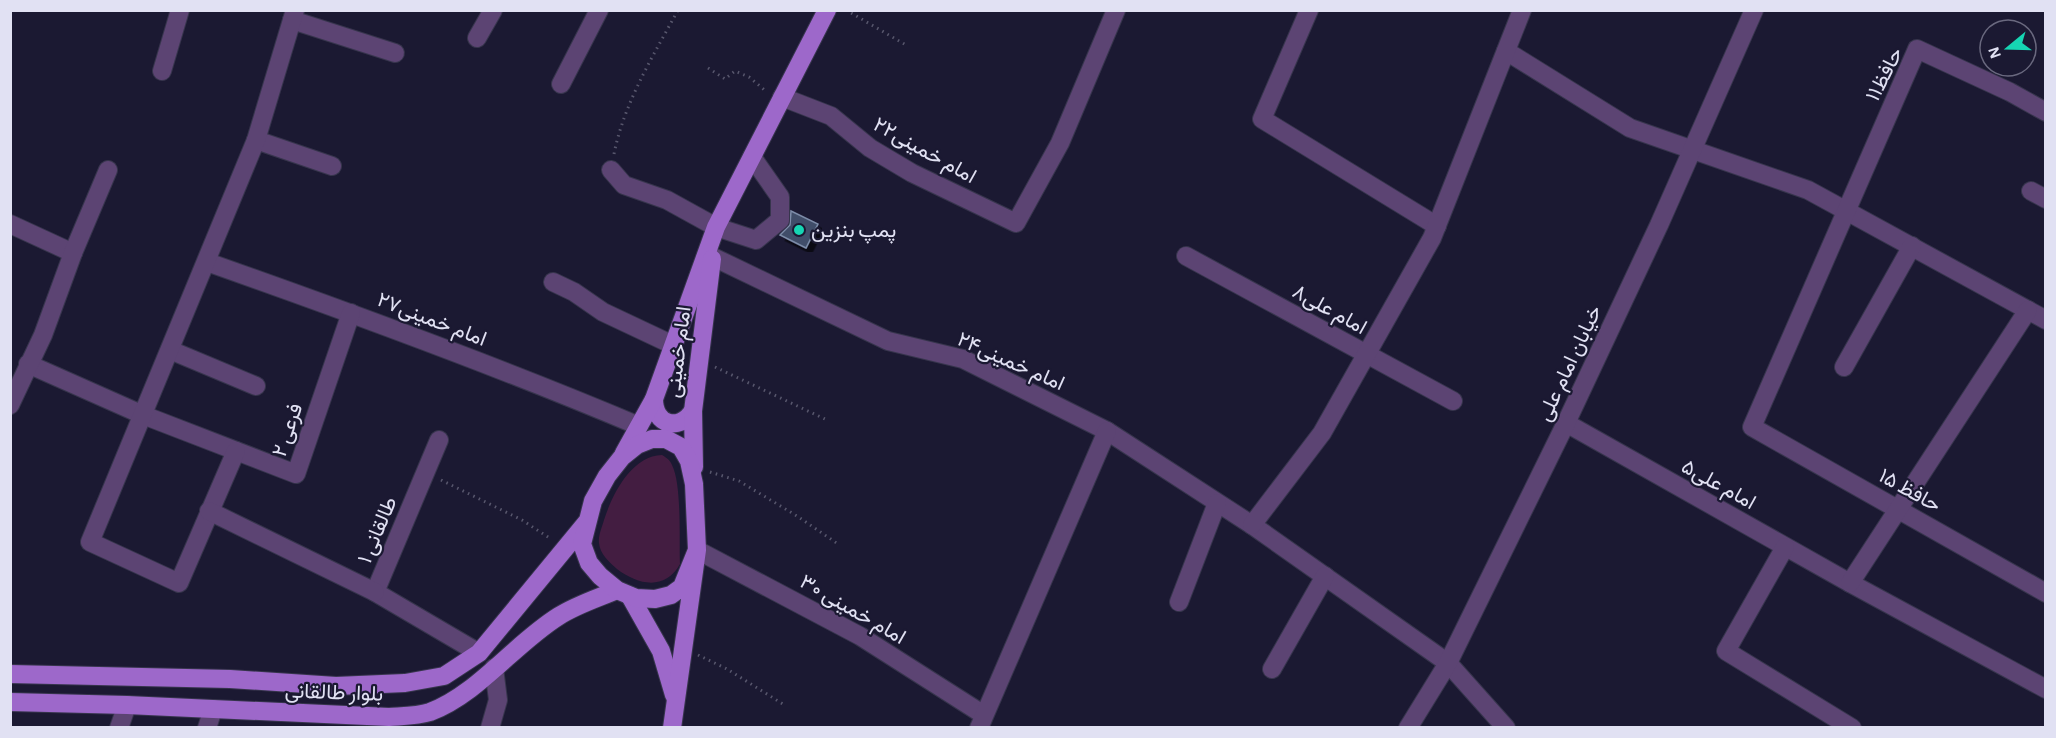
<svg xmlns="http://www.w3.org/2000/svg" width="2056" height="738" font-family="'Alegreya Sans',Vazirmatn,sans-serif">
	<defs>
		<filter id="shadow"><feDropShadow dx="5.5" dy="5.5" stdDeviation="0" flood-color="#0009"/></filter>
	</defs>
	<rect width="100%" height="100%" fill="#1b1932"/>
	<path fill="#431d41" d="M662 455C667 458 670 460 672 465 682 485 679 540 680 564 665 591 638 585 617 569 609 562 600 554 599 543 598 536 602 527 604 520 612 495 631 456 662 455Z"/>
	<polygon fill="#414e69" stroke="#7d8ca9" stroke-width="1.5" filter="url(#shadow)" points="791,211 818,224 806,248 780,235 790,225"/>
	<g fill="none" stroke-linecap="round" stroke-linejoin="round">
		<g stroke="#37354d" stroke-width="20">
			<g id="minor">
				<polyline points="1309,10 1262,119 1437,226"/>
				<polyline points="292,20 395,53"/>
				<polyline points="477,38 493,10"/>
				<polyline points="1506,51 1630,128 1808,190 2046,320"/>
				<polyline points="162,71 180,10"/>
				<polyline points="561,84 599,10"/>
				<polyline points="782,97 831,116 870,148 912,173 1016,223 1060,143 1116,10"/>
				<polyline points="2046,112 2010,92 1917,49 1752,427 2046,593"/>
				<polyline points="256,140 332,166"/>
				<polyline points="611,170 624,185 667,200 716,227 756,240 780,220 780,197 752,157"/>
				<polyline points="2031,191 2046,199"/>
				<polyline points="10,224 73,253"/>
				<polyline points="1186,256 1453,401"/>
				<polyline points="713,257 888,341 963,359 1107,431 1252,525 1448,663 1506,728"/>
				<path d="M207 262C352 313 497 366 639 426"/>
				<polyline points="553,282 574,292 603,312 673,345"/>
				<polyline points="170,350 256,386"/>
				<polyline points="28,364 143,415 296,474 351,313"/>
				<polyline points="1844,367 1912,246"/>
				<polyline points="10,405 43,335 73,253 108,170"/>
				<polyline points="1566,423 1850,583 2046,689"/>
				<polyline points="439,440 375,592 479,653"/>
				<polyline points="236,451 179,583 90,542 256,140 295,10"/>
				<polyline points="209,511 375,592"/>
				<polyline points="1252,525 1322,433 1432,238 1522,10"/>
				<polyline points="1785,547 1726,651 1852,728"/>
				<polyline points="697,550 860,636 984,715"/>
				<polyline points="1850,583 2028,310"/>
				<polyline points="1179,602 1217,503"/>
				<polyline points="1272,669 1325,576"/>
				<polyline points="119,728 127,705"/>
				<polyline points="207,728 213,709"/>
				<polyline points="490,728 498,700 494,668"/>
				<polyline points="979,728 1107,431"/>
				<polyline points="1408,728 1448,663 1566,423 1659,225 1754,10"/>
			</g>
		</g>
		<g stroke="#37354d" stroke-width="20">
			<g id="major">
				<path d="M654 399C654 425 679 432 693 411"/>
				<polyline points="624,453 654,399 716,227 827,10"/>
				<polyline points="694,467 693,411 712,259"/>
				<polyline points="630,596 661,651 674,695"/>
				<polyline points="10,674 230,679 336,686 405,683 444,676 479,653 586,523"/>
				<path d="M10 702 127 705 389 717C402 716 418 716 430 712 478 694 514 644 559 616 576 605 598 598 617 590"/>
				<polyline points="672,728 697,550 694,484 689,461 681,447 666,439 652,439 637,445 622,457 607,476 593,501 582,544 589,563 600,576 617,590 636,598 655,599 671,595 682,587 697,550"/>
			</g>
		</g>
		<g stroke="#58576d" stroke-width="3" stroke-dasharray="1.5 4.5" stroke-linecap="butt">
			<polyline points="846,10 906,45"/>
			<polyline points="708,68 725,79 735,71 749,77 767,92"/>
			<path d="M614 154C624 103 653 56 678 10"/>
			<polyline points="715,367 827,420"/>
			<polyline points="710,472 739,481 797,516 838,544"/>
			<polyline points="441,480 522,520 551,539"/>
			<polyline points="698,655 727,669 786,706"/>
		</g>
		<use href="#minor" stroke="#5c4473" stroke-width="18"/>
		<use href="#major" stroke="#9d68ca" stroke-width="18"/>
	</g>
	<circle fill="#16d5b3" stroke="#1b1932" stroke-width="2" cx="799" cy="230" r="6"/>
	<g text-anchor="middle" stroke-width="4.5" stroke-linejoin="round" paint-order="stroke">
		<g font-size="21" fill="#e1e1f3" stroke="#1b1932">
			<text transform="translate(1884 74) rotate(-63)" y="7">حافظ۱۱</text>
			<text transform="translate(925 150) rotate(29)" y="7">امام خمینی۲۲</text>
			<text transform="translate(1330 309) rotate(29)" y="7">امام علی۸</text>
			<text transform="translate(432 319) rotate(21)" y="7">امام خمینی۲۷</text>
			<text transform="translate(678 352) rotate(-83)" y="7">امام خمینی</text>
			<text transform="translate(1011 361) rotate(24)" y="7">امام خمینی۲۴</text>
			<text transform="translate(1569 363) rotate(-65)" y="7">خیابان امام علی</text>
			<text transform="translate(287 430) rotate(-71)" y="7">فرعی ۲</text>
			<text transform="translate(1719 484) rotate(29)" y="7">امام علی۵</text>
			<text transform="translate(1910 490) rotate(29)" y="7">حافظ ۱۵</text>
			<text transform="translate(377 530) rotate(-67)" y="7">طالقانی ۱</text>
			<text transform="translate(853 609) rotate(30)" y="7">امام خمینی ۳۰</text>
			<text transform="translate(334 692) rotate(2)" y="7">بلوار طالقانی</text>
		</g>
		<g font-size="21" fill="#e1e1f3" stroke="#1b1932" text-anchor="start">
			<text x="811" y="237">پمپ بنزین</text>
		</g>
	</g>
	<rect width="2056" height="738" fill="none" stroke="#e1e1f3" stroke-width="24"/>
	<g transform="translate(2008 48) rotate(251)"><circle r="28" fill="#1b1932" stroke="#6a697f" stroke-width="1.5"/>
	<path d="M0-4.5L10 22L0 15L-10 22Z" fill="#16d5b3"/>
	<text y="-9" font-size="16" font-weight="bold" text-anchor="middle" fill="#e1e1f3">N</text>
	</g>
</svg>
